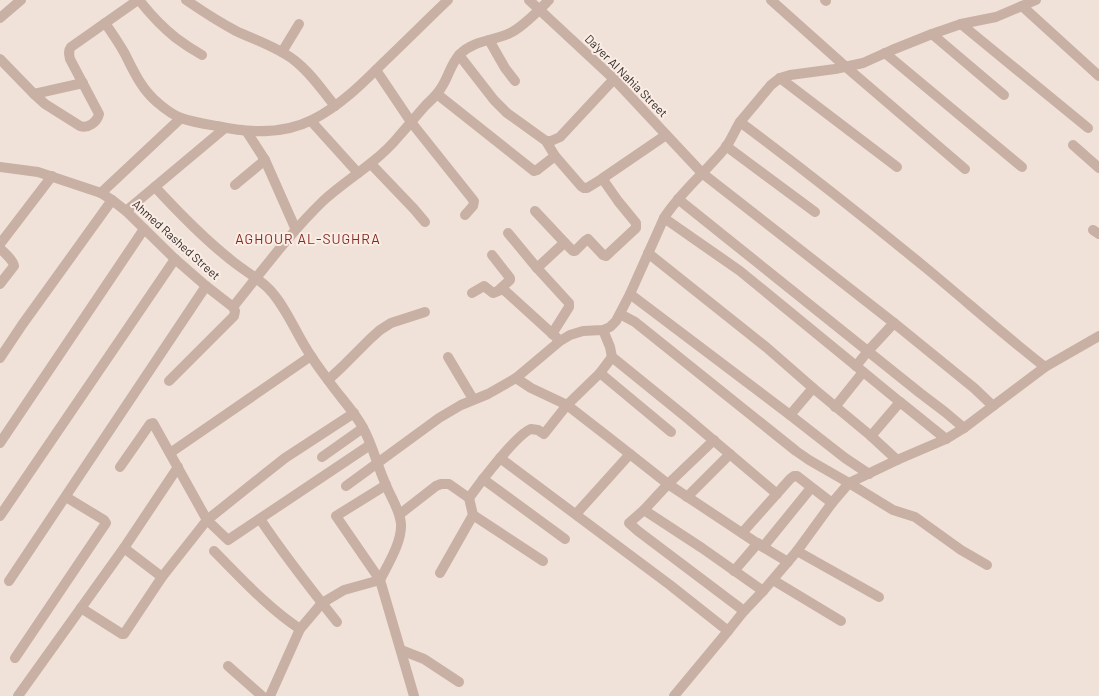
<svg xmlns="http://www.w3.org/2000/svg" width="1099" height="696" font-family="Barlow,sans-serif">
	<rect width="100%" height="100%" fill="#f1e2d9"/>
	<g fill="none" stroke-linecap="round" stroke-linejoin="round">
		<g stroke="#c9b0a5" stroke-width="10">
			<path d="M139 0C150 14 162 27 176 38 184 44 193 50 202 55"/>
			<path d="M186 0C202 11 219 22 236 31 255 40 277 47 294 60 310 72 322 90 335 106"/>
			<polyline points="771,0 846,67 965,169"/>
			<polyline points="825,0 826,1"/>
			<polyline points="1022,6 1099,76"/>
			<polyline points="0,18 21,0"/>
			<path d="M105 23C112 33 119 43 125 54 134 72 142 90 158 103 165 109 173 115 181 118 192 122 205 124 217 126 249 133 282 135 312 120 340 106 363 83 385 61 406 41 427 20 448 0"/>
			<polyline points="961,24 1088,128"/>
			<polyline points="932,34 1004,95"/>
			<polyline points="489,40 505,68 515,81"/>
			<polyline points="282,52 299,24"/>
			<polyline points="885,53 1022,167"/>
			<polyline points="459,55 494,100 507,113 546,141 555,156 581,186 584,188 587,188 605,177"/>
			<path d="M0 59 34 94 45 104 80 126C88 129 97 122 99 114L70 59C69 54 68 51 71 47L138 0"/>
			<polyline points="376,70 411,122 474,201 473,206 465,215"/>
			<polyline points="780,78 897,167"/>
			<polyline points="34,94 83,83"/>
			<polyline points="437,94 534,171 537,170 555,156"/>
			<polyline points="311,121 358,173"/>
			<polyline points="740,122 771,85 780,78 790,75 835,69 863,63 892,50 932,34 961,24 996,17 1036,0"/>
			<polyline points="247,132 265,160 296,230"/>
			<polyline points="546,141 551,141 560,137 614,79"/>
			<polyline points="1073,145 1099,168"/>
			<polyline points="726,146 815,212"/>
			<polyline points="371,164 414,209 425,222"/>
			<polyline points="0,167 38,172 101,193 112,200 126,211 175,259 206,286 233,307 235,311 234,316 169,381"/>
			<polyline points="235,185 265,160"/>
			<path d="M155 187C179 213 203 238 231 260 243 270 258 278 269 289 287 308 296 334 311 356 316 364 322 372 328 380 339 396 353 410 362 426 373 445 377 466 386 485 391 498 400 510 401 524 402 542 388 564 380 580"/>
			<polyline points="101,193 181,118"/>
			<polyline points="678,199 920,393 945,412 964,428"/>
			<polyline points="126,211 225,128"/>
			<polyline points="535,211 565,243"/>
			<polyline points="664,218 740,271 900,402"/>
			<polyline points="1093,230 1099,234"/>
			<polyline points="508,233 537,268 569,303 569,307 552,334"/>
			<polyline points="0,244 52,176"/>
			<path d="M0 248C4 253 13 259 14 266L0 284"/>
			<polyline points="648,253 766,347 813,388 871,436 897,460"/>
			<polyline points="492,255 510,278 510,280 500,289"/>
			<polyline points="537,268 564,243 565,243 573,251 575,251 585,241 588,239 603,255 606,256 636,228 636,223 618,201 604,181 603,178 666,135"/>
			<polyline points="472,293 484,286 493,293 503,289 557,338"/>
			<polyline points="630,294 790,415 845,458 869,474"/>
			<path d="M233 307C262 271 290 233 323 201 338 187 355 176 371 163 381 155 391 146 399 136 408 126 416 116 425 106 431 100 437 95 441 88 448 78 451 63 460 54 474 40 494 41 510 33 523 27 539 10 549 0"/>
			<polyline points="620,314 635,322 796,451 809,460 849,483 893,510 915,517 961,550 987,565"/>
			<polyline points="603,330 610,347 612,357 686,417 777,494"/>
			<polyline points="448,357 473,399"/>
			<polyline points="0,358 22,325 112,200"/>
			<polyline points="856,366 868,351 894,323"/>
			<polyline points="600,373 671,432"/>
			<polyline points="516,378 531,388 567,405 607,436 668,484 763,547 788,562"/>
			<polyline points="328,380 342,367 370,339 380,330 391,323 425,312"/>
			<polyline points="993,406 1045,367 1099,336"/>
			<polyline points="835,407 863,372"/>
			<polyline points="790,415 813,388"/>
			<polyline points="871,436 900,402 946,439"/>
			<polyline points="714,440 668,484 644,510 629,523 638,531 744,611"/>
			<polyline points="0,443 144,229"/>
			<polyline points="170,453 311,356"/>
			<polyline points="322,457 363,428"/>
			<polyline points="500,458 670,585 728,631 744,611 763,591 797,551 832,503 849,483 897,460 946,439 964,428 993,406 974,388 894,323 702,173 614,79 529,0"/>
			<polyline points="120,467 150,424 153,423 207,520 228,540 370,445"/>
			<polyline points="386,485 336,516 380,580 414,696"/>
			<path d="M346 486 439 418 461 405 488 394 516 378 560 341 570 335 583 331 603 330 610 327 616 321 630 294 664 218C681 191 706 172 726 147 731 140 735 130 740 122 803 169 865 218 926 268 966 301 1004 335 1045 367"/>
			<polyline points="687,497 730,454"/>
			<polyline points="469,498 483,479"/>
			<polyline points="644,510 702,548 763,591"/>
			<polyline points="400,514 436,486 441,484 449,484 469,498 473,515 440,573"/>
			<polyline points="576,514 630,454"/>
			<polyline points="473,515 543,561"/>
			<polyline points="0,516 175,259"/>
			<path d="M260 519C284 555 310 588 337 622"/>
			<polyline points="742,533 790,479 794,476 797,476 832,503"/>
			<path d="M565 539 483 479C492 468 519 433 531 429L538 430 544 434 567 405 600 373 612 357"/>
			<polyline points="763,547 811,488"/>
			<polyline points="124,548 162,577"/>
			<path d="M214 551C241 578 268 608 300 629"/>
			<polyline points="797,551 879,597"/>
			<polyline points="734,571 758,543"/>
			<polyline points="773,580 841,621"/>
			<polyline points="9,581 206,286"/>
			<polyline points="81,608 122,634 124,634 162,577 207,520 266,473 285,458 354,413"/>
			<polyline points="401,650 424,659 459,682"/>
			<polyline points="15,658 106,523 104,520 66,497"/>
			<polyline points="228,666 262,696"/>
			<polyline points="18,696 124,548 178,467"/>
			<polyline points="270,696 300,629 322,603 344,590 380,580"/>
			<polyline points="674,696 728,631"/>
		</g>
	</g>
	<g text-anchor="middle" stroke-width="4" stroke-linejoin="round" paint-order="stroke">
		<g font-size="12" fill="#352926" stroke="#f9ede5">
			<text transform="translate(626 76) rotate(45)" y="4">Da'yer Al Nahia Street</text>
			<text transform="translate(176 240) rotate(42)" y="4">Ahmed Rashed Street</text>
		</g>
		<g font-size="14" letter-spacing="1" fill="#832820" stroke="#f9ede5">
			<text x="308" y="244">AGHOUR AL-SUGHRA</text>
		</g>
	</g>
</svg>
